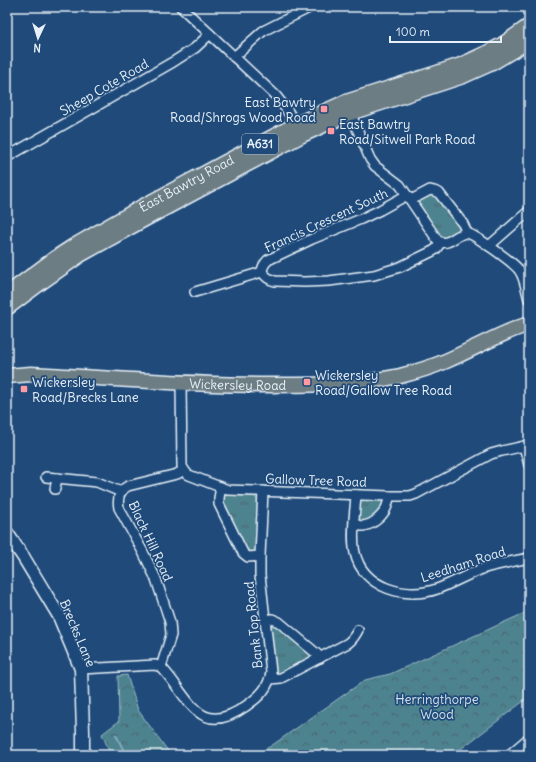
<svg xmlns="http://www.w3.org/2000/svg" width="536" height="762" font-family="Delius,sans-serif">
	<defs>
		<pattern id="grass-tufts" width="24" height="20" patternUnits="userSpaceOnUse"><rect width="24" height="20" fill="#4e828f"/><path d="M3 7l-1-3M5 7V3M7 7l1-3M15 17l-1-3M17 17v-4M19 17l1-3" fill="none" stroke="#4a6870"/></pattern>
		<pattern id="forest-crowns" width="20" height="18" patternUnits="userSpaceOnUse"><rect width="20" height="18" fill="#4e828f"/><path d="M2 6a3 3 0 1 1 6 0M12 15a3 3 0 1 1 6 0" fill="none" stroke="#4a6870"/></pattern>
	</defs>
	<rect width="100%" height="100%" fill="#1f4a7a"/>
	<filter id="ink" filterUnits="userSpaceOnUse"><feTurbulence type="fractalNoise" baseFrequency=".025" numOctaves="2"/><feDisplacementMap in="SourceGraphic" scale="8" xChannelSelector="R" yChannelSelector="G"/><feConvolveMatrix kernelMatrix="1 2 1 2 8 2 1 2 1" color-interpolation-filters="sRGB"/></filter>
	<g filter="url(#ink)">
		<g fill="url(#grass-tufts)" stroke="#9bbac4">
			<path d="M434 193 461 227C458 235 449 238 441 239L418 205V199Z"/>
			<polygon points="229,495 254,496 258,500 256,551 254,553 249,554 245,551 223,504 224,496"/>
			<polygon points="366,499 381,500 384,503 383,507 369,522 361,522 357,519 360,503"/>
			<polygon points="273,623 275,623 311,653 311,658 284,673 279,674 274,672 270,624"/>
		</g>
		<g fill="url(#forest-crowns)" stroke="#9bbac4">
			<polygon points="529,611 529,697 453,755 254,755 271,746 365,680 390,674"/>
			<polygon points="127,675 138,710 171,755 111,755 102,734 119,721 118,676"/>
		</g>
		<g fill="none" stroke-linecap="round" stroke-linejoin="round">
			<polyline stroke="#84aac0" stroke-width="2" points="116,735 126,755"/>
			<g stroke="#e8f1f8" stroke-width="12">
				<g id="street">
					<polyline points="181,7 276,96 287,110 298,128"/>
					<polyline points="234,57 263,31 311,7"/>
					<path d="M349 110 370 159 375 166 400 185 438 241C448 247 456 234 466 233 473 233 514 263 519 270 525 278 526 290 529 299"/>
					<polyline points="7,157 173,62 195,48 210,34"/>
					<polyline points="411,200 430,190 434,191 439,193 463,224 467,233"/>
					<polyline points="489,246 529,211"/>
					<path d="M262 272C266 277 269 280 275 281L305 282 329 281 374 275 400 267 433 251 436 249 441 242"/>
					<path d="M262 272C262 267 264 264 268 260L312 239 361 219 380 210 407 195"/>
					<polyline points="195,292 262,272"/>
					<path d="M181 383 182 466C184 470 185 473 189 475L228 490 389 496H410L416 494 491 454 502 451 529 445"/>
					<polyline points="524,446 529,465"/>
					<polyline points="46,477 97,482 121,492"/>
					<polyline points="221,487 219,498 219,504 243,553 248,557 260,556"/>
					<polyline points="55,489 57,478"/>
					<path d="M356 495C355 512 351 537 355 553 363 588 406 600 437 589 453 583 468 574 485 568 499 564 514 561 529 558"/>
					<path d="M354 525C357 525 360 526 363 526 373 525 384 515 387 506 388 503 389 499 389 496"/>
					<polyline points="265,620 272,619 279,622 317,654 320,658"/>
					<path d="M161 667 171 635 170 622 156 579 143 552 119 508C117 498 120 490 128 486L177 474 184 470"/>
					<path d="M81 669 155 665 161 667C189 696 198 740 246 706 259 697 269 688 271 672L260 575V556L263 491"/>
					<path d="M270 679 281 678 348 643C353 639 355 636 358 630"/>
					<polyline points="509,755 529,738"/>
				</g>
			</g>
			<g stroke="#e8f1f8" stroke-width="15">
				<polyline id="secondary" points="7,533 24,558 59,616 81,669 83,732 83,755"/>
			</g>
			<g stroke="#e8f1f8" stroke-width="17">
				<g id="primary">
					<path id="s1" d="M7 294 54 259 74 246 140 208 297 124 346 102 434 74 461 65 487 53 502 45 529 26"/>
					<polyline points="7,308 43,281 80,255 143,220 302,135 350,113 463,76 492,63 529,41"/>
					<path id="s2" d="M7 376 31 374 48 375C121 379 195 385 268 385 313 385 357 385 400 376 416 372 432 367 446 361 474 349 500 333 529 324"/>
				</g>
			</g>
			<use href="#street" stroke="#1f4a7a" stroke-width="9"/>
			<use href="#secondary" stroke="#1f4a7a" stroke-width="12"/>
			<use href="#primary" stroke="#6d7d84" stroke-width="14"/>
		</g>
	</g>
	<g fill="#ff9aa2" stroke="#1f4a7a" stroke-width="1.5">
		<rect x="320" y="105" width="8" height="8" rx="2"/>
		<rect x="327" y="127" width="8" height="8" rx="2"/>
		<rect x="303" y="378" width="8" height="8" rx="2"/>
		<rect x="20" y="385" width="8" height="8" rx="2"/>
	</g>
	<g text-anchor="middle" stroke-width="3.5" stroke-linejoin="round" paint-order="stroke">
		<rect fill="#1f4a7a" stroke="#acbfd2" stroke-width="1" x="242" y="134" width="36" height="20" rx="3"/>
		<g font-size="12" font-weight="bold" fill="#e8f1f8">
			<text x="260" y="148">A631</text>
		</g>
		<g font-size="13" fill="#e8f1f8" stroke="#1f4a7a">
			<text transform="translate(104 87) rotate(-30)" y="5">Sheep Cote Road</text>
			<text dy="5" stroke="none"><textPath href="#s1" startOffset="211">East Bawtry Road</textPath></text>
			<text transform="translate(326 220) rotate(-25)" y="5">Francis Crescent South</text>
			<text dy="5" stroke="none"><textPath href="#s2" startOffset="231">Wickersley Road</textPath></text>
			<text transform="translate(316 480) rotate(2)" y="5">Gallow Tree Road</text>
			<text transform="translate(151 541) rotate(65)" y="5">Black Hill Road</text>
			<text transform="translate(463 564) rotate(-18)" y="5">Leedham Road</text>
			<text transform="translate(253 625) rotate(-96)" y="5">Bank Top Road</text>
			<text transform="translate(78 633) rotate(67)" y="5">Brecks Lane</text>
		</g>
		<g font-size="13" fill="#e8f1f8" stroke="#1f4a7a" text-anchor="start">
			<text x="316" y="107" text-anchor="end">East Bawtry<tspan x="316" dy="15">Road/Shrogs Wood Road</tspan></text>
			<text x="339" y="129">East Bawtry<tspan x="339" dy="15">Road/Sitwell Park Road</tspan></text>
			<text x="315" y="380">Wickersley<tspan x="315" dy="15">Road/Gallow Tree Road</tspan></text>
			<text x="32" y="387">Wickersley<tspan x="32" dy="15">Road/Brecks Lane</tspan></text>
		</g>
		<g font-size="13" fill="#d1e0e8" stroke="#1f4a7a">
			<text x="437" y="704">Herringthorpe<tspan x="437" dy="15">Wood</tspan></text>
		</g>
	</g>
	<rect width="536" height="762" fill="none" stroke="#1f4a7a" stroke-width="24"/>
	<rect x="12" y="12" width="512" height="738" fill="none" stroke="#e8f1f8" stroke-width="1.5" filter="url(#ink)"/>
	<g transform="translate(38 38) rotate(184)" stroke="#1f4a7a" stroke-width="3" paint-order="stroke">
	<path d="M0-3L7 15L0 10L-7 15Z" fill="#e8f1f8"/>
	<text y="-6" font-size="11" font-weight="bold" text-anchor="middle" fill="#e8f1f8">N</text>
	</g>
	<path d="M390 36v6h111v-6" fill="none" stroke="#e8f1f8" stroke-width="2"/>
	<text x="396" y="36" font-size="12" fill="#e8f1f8" stroke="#1f4a7a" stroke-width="3" paint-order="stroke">100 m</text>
</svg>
